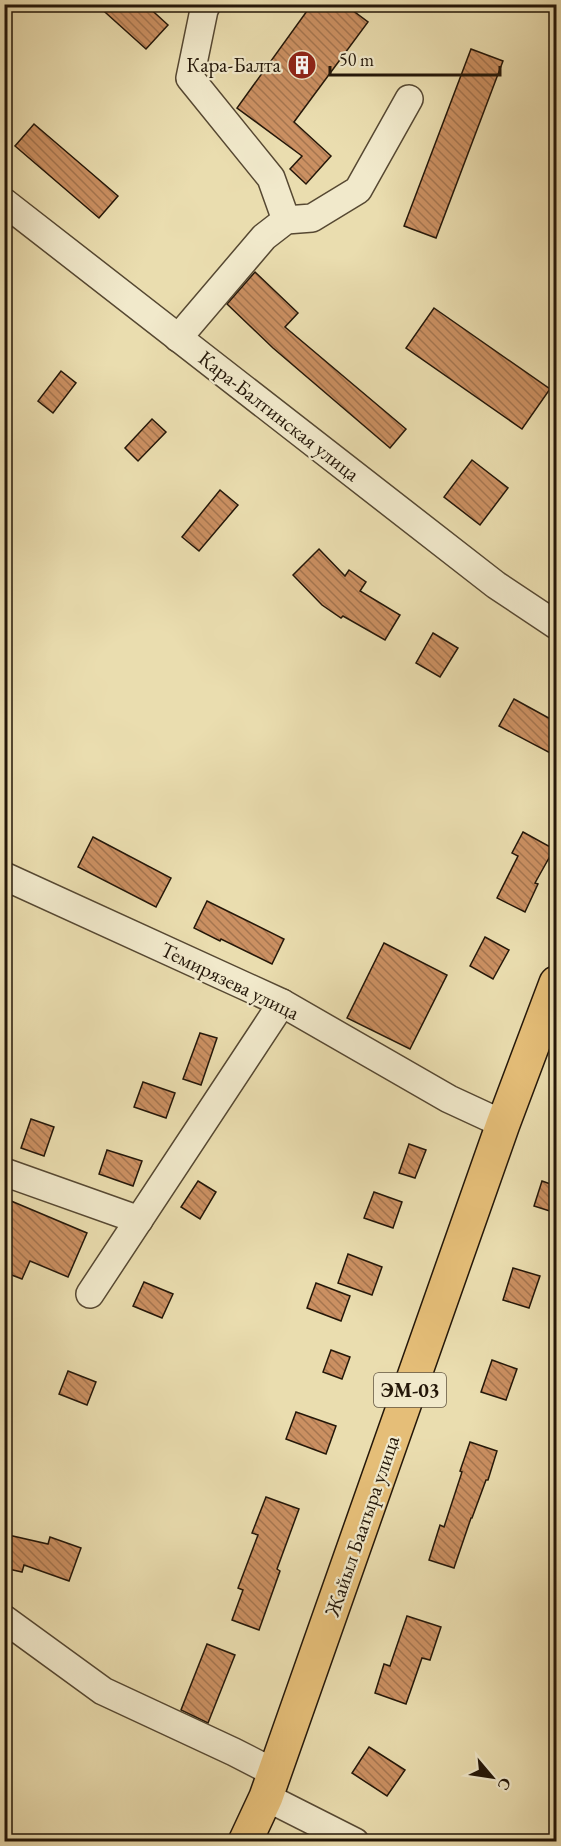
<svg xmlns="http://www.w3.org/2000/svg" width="561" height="1846" font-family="'EB Garamond',serif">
	<defs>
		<pattern id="building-back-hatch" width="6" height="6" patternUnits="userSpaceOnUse" patternTransform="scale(1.5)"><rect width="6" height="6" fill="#cb9062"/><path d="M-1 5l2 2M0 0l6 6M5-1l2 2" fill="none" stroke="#a5754f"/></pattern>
	</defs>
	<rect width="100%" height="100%" fill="#eaddaf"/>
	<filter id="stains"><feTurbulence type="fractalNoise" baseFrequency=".00333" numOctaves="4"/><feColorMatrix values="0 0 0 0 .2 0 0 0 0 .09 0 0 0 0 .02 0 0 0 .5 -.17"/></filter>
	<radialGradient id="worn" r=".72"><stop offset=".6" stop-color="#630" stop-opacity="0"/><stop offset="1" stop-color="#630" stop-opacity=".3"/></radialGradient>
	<g fill="url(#building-back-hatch)" stroke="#241709" stroke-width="1.5">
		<polygon points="96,4 145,4 168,25 146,49"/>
		<polygon points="312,4 344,4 368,22 294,122 331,156 306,184 290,169 302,156 237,108"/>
		<polygon points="471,49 503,61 436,238 404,226"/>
		<polygon points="34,124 118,196 99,218 15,146"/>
		<polygon points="255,272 298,313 285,327 406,429 390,448 273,348 227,304"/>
		<polygon points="434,308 550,389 522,429 406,348"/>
		<polygon points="61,371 76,383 53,413 38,401"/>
		<polygon points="152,419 166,432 138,461 125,448"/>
		<polygon points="472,460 508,488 480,525 444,497"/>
		<polygon points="220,490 238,505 199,551 182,537"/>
		<polygon points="319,549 345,576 349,570 366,582 360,591 400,615 385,640 343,616 341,618 322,605 293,575"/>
		<polygon points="433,633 458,648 440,677 416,663"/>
		<polygon points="514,699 556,722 556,756 499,726"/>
		<polygon points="523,832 554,849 535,883 538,884 525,912 497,898 518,856 512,853"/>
		<polygon points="93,837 171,878 156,907 78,867"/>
		<polygon points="207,901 284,939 272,964 221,939 220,941 194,928"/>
		<polygon points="485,937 509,950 493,979 470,966"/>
		<polygon points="384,943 447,975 410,1049 347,1018"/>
		<polygon points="200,1033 217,1038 201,1085 183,1079"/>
		<polygon points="143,1082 175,1093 166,1118 134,1107"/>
		<polygon points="31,1119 54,1127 44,1156 21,1148"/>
		<polygon points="409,1144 426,1150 415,1178 399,1173"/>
		<polygon points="107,1150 142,1161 133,1186 99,1174"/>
		<polygon points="198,1181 216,1192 200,1219 181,1207"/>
		<polygon points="542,1181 556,1186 556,1213 534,1206"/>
		<polygon points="374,1192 402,1202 393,1228 364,1218"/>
		<polygon points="4,1198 87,1233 68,1277 30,1261 22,1279 4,1272 11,1254 4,1251"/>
		<polygon points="348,1254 382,1267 372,1295 338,1283"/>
		<polygon points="513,1268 540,1276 529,1308 503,1300"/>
		<polygon points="144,1282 173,1294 162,1318 133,1306"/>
		<polygon points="316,1283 350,1296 341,1321 307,1308"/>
		<polygon points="331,1350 350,1357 342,1379 323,1372"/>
		<polygon points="492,1360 517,1369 506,1400 481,1392"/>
		<polygon points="68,1371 96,1382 87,1405 59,1394"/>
		<polygon points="296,1412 336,1426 326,1454 286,1439"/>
		<polygon points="470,1442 497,1451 488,1480 486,1480 472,1518 471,1518 454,1568 429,1560 440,1525 444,1527 462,1472 460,1471"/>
		<polygon points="266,1497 299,1509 277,1569 280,1571 259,1630 232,1620 243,1590 238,1588 258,1535 252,1533"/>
		<polygon points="4,1534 48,1544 50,1537 81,1548 69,1581 24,1565 22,1572 4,1568"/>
		<polygon points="407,1616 441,1627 430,1660 422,1658 406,1704 375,1693 384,1664 390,1666"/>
		<polygon points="207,1644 235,1655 208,1723 181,1710"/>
		<polygon points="369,1747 405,1770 387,1796 352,1773"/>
	</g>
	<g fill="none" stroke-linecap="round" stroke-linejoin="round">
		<g stroke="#564832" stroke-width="30">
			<g id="minor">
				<polyline points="207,4 204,10 190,78 271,178 286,220"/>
				<polyline points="4,202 496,585 556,625"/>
				<polyline points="178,338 264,237 286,220 312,218 358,190 409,99"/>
				<polyline points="4,876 282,1003 449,1099 503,1124"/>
				<polyline points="4,1172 139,1220"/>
				<polyline points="90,1294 282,1003"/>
				<polyline points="4,1619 103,1691 234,1752 275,1773"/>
				<polyline points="266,1797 355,1842"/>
			</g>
		</g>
		<g stroke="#241709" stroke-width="36">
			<polyline id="highway" points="245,1842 266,1797 503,1124 556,983"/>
		</g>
		<use href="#minor" stroke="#f1e9cb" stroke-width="27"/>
		<use href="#highway" stroke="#e5be78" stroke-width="33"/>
	</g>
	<defs>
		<g id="building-disc" transform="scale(1.5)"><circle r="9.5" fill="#8f2418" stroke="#f1e9cb"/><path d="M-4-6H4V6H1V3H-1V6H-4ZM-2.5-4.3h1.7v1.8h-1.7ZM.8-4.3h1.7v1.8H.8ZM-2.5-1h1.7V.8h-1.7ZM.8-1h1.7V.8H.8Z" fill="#fff"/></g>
	</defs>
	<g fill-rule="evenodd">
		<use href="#building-disc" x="302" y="65"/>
	</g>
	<g text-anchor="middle" stroke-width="4.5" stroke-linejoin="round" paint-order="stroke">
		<rect fill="#f1e9cb" stroke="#625643" stroke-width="1.5" x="374" y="1373" width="72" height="34" rx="4.5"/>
		<g font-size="20" font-weight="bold" fill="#241709">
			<text x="410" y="1397">ЭМ-03</text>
		</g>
		<g font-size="21" fill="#241709" stroke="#f1e9cb" text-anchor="end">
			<text x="281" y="72">Кара-Балта</text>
		</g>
		<g font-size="21" fill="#241709" stroke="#f1e9cb">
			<text transform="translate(279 416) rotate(38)" y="7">Кара-Балтинская улица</text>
			<text transform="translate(230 981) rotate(26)" y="7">Темирязева улица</text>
			<text transform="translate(362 1526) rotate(-71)" y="7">Жайыл Баатыра улица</text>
		</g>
	</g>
	<rect width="561" height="1846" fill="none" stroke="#eaddaf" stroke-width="24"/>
	<rect x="6" y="6" width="549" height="1834" fill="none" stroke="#241709" stroke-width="3"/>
	<rect x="12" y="12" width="537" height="1822" fill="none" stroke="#241709" stroke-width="1.5"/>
	<g transform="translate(492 1777) rotate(119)" stroke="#f1e9cb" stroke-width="4.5" paint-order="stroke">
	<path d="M0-4.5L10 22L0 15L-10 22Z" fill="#241709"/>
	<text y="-9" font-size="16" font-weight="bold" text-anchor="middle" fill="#241709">С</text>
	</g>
	<path d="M330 66v9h170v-9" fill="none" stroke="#241709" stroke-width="3"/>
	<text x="339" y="66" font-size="18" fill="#241709" stroke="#f1e9cb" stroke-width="4.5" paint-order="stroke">50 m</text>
	<rect width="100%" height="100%" filter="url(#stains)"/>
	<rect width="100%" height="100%" fill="url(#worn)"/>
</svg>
